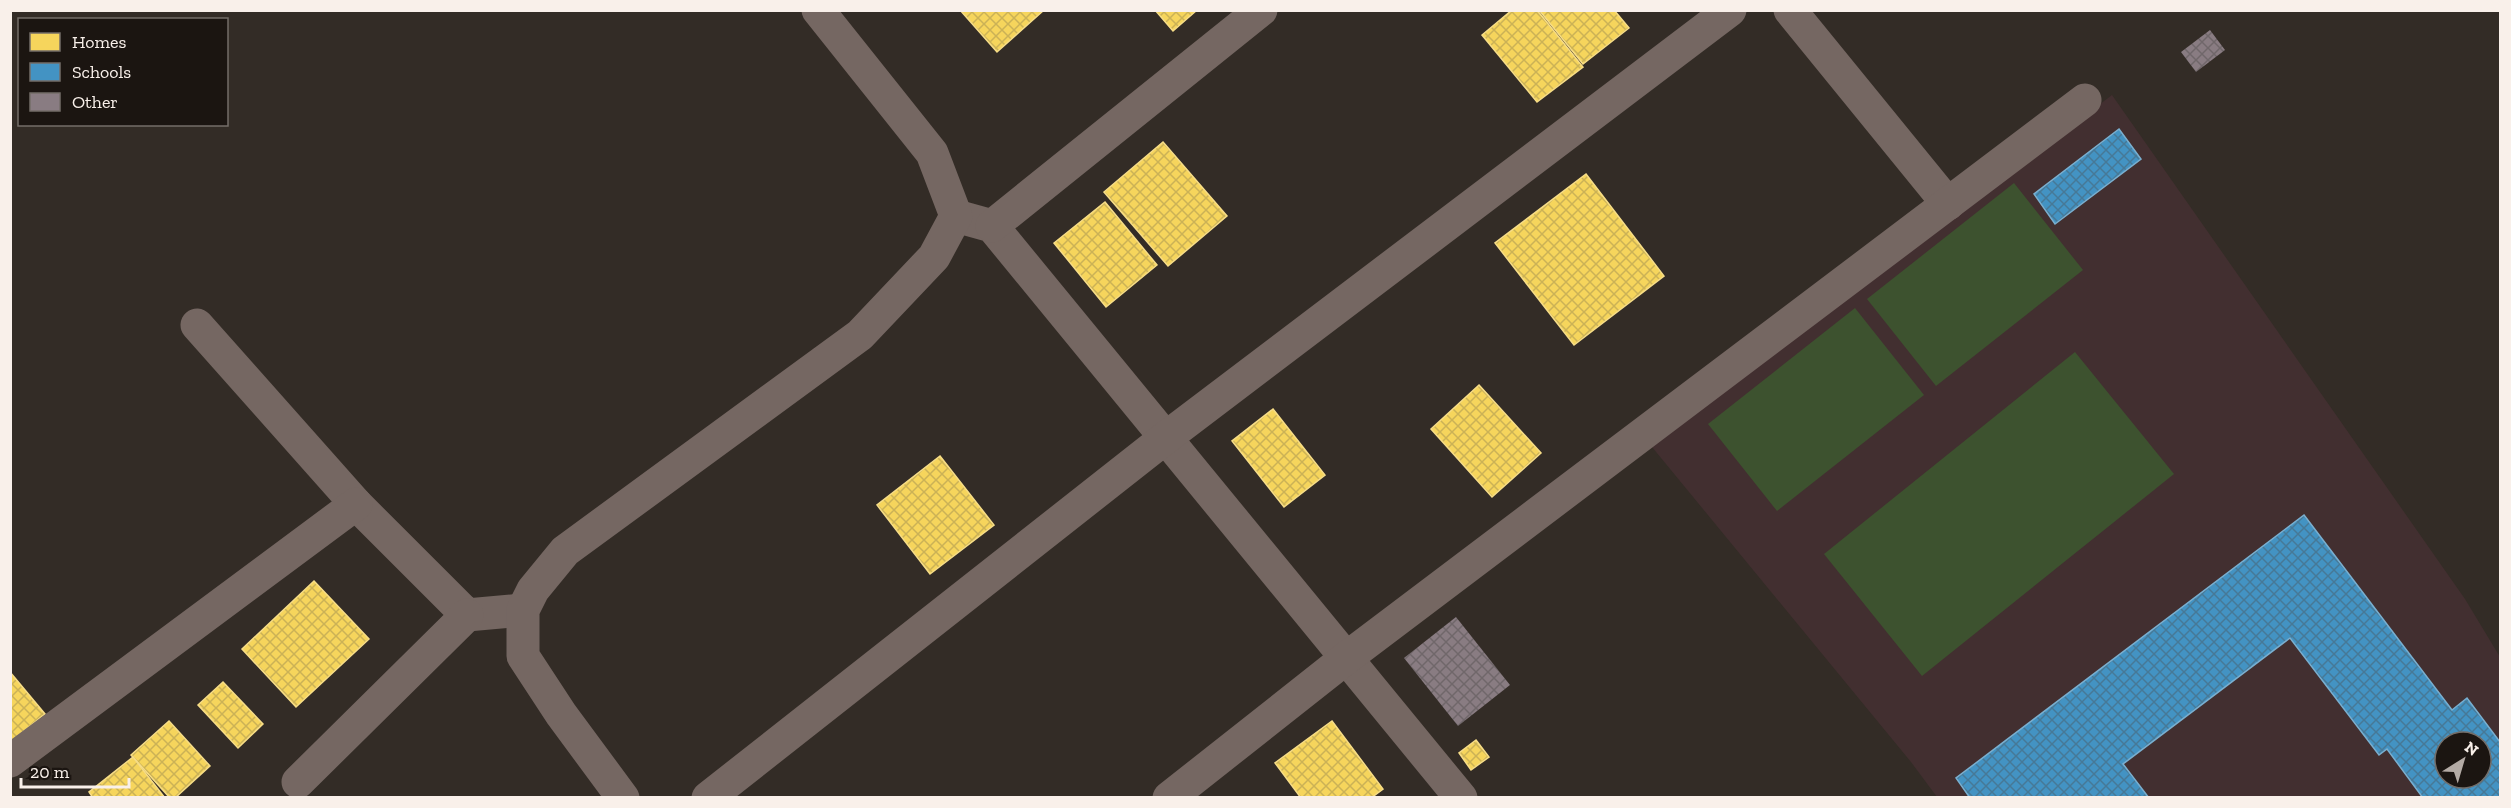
<svg xmlns="http://www.w3.org/2000/svg" width="2511" height="808" font-family="'Zilla Slab',serif">
	<defs>
		<pattern id="homes-cross-hatch" width="8" height="8" patternUnits="userSpaceOnUse" patternTransform="scale(1.5)"><rect width="8" height="8" fill="#f6d55c"/><path d="M0 0l8 8M0 8l8-8" fill="none" stroke="#cbb256"/></pattern>
		<pattern id="schools-cross-hatch" width="8" height="8" patternUnits="userSpaceOnUse" patternTransform="scale(1.5)"><rect width="8" height="8" fill="#4393c3"/><path d="M0 0l8 8M0 8l8-8" fill="none" stroke="#467997"/></pattern>
		<pattern id="building-cross-hatch" width="8" height="8" patternUnits="userSpaceOnUse" patternTransform="scale(1.5)"><rect width="8" height="8" fill="#897c82"/><path d="M0 0l8 8M0 8l8-8" fill="none" stroke="#70676a"/></pattern>
	</defs>
	<rect width="100%" height="100%" fill="#332c26"/>
	<path fill="#422f30" fill-rule="evenodd" d="M2112 95 2465 599 2500 657V797H1937L1911 762 1652 447ZM2445 742H2481V778H2445Z"/>
	<g fill="#3d522f">
		<polygon points="2014,183 2083,270 1936,386 1867,299"/>
		<polygon points="1855,308 1924,395 1777,511 1708,424"/>
		<polygon points="2075,352 2174,474 1922,676 1824,554"/>
	</g>
	<g fill="url(#homes-cross-hatch)" stroke="#f7dd87" stroke-width="1.5">
		<polygon points="960,10 1044,10 997,52"/>
		<polygon points="1155,10 1197,10 1173,31"/>
		<polygon points="1512,10 1537,10 1583,67 1537,102 1482,35"/>
		<polygon points="1539,10 1614,10 1629,28 1583,64"/>
		<polygon points="1163,142 1227,216 1168,266 1104,192"/>
		<polygon points="1586,174 1664,276 1574,345 1495,243"/>
		<polygon points="1105,202 1157,265 1106,307 1054,243"/>
		<polygon points="1479,385 1541,453 1492,497 1431,429"/>
		<polygon points="1273,409 1325,475 1284,507 1232,441"/>
		<polygon points="940,456 994,525 930,574 877,505"/>
		<polygon points="314,581 369,639 296,707 242,649"/>
		<polygon points="10,672 45,714 10,742"/>
		<polygon points="223,682 263,724 238,748 198,705"/>
		<polygon points="169,721 210,766 175,798 170,798 131,755"/>
		<polygon points="1332,721 1383,789 1371,798 1301,798 1275,763"/>
		<polygon points="1476,740 1489,757 1471,770 1459,753"/>
		<polygon points="133,757 165,798 93,798 89,792"/>
	</g>
	<g fill="url(#schools-cross-hatch)" stroke="#7aafcf" stroke-width="1.5" fill-rule="evenodd">
		<polygon points="2119,129 2141,159 2055,224 2034,194"/>
		<path d="M2304 515 2452 710 2467 698 2500 742V798H2423L2387 749 2379 755 2290 638 2123 764 2149 798H1970L1956 778ZM2445 742H2481V778H2445Z"/>
	</g>
	<g fill="url(#building-cross-hatch)">
		<polygon points="2210,30 2225,50 2196,72 2181,52"/>
		<polygon points="1456,617 1510,685 1458,726 1404,658"/>
	</g>
	<g fill="none" stroke-linecap="round" stroke-linejoin="round">
		<g stroke="#756762" stroke-width="33">
			<polyline points="1790,10 1948,204"/>
			<polyline points="956,216 992,226 1461,798"/>
			<polyline points="992,226 1261,10"/>
			<polyline points="197,325 356,504 467,615 523,610"/>
			<polyline points="10,761 356,504"/>
			<polyline points="298,782 467,615"/>
			<polyline points="623,798 561,714 523,656 523,610 533,590 565,551 860,335 934,257 956,216 932,153 818,10"/>
			<polyline points="708,798 1164,439 1730,10"/>
			<polyline points="1169,798 1345,659 2085,100"/>
		</g>
	</g>
	<rect width="2511" height="808" fill="none" stroke="#f9f0ea" stroke-width="24"/>
	<rect x="18" y="18" width="210" height="108" fill="#1b1511" stroke="#746d68" stroke-width="1.5"/>
	<rect x="30" y="33" width="30" height="18" fill="#f6d55c" stroke="#746d68" stroke-width="1.5"/>
	<text x="72" y="48" font-size="18" fill="#f9f0ea">Homes</text>
	<rect x="30" y="63" width="30" height="18" fill="#4393c3" stroke="#746d68" stroke-width="1.5"/>
	<text x="72" y="78" font-size="18" fill="#f9f0ea">Schools</text>
	<rect x="30" y="93" width="30" height="18" fill="#897c82" stroke="#746d68" stroke-width="1.5"/>
	<text x="72" y="108" font-size="18" fill="#f9f0ea">Other</text>
	<g transform="translate(2463 760) rotate(37)"><circle r="28" fill="#1b1511" stroke="#746d68" stroke-width="1.5"/>
	<path d="M0-4.5L10 22L0 15L-10 22Z" fill="#b4aba5"/>
	<text y="-9" font-size="16" font-weight="bold" text-anchor="middle" fill="#f9f0ea">N</text>
	</g>
	<path d="M21 778v9h108v-9" fill="none" stroke="#f9f0ea" stroke-width="3"/>
	<text x="30" y="778" font-size="18" fill="#f9f0ea" stroke="#1b1511" stroke-width="4.5" paint-order="stroke">20 m</text>
</svg>
